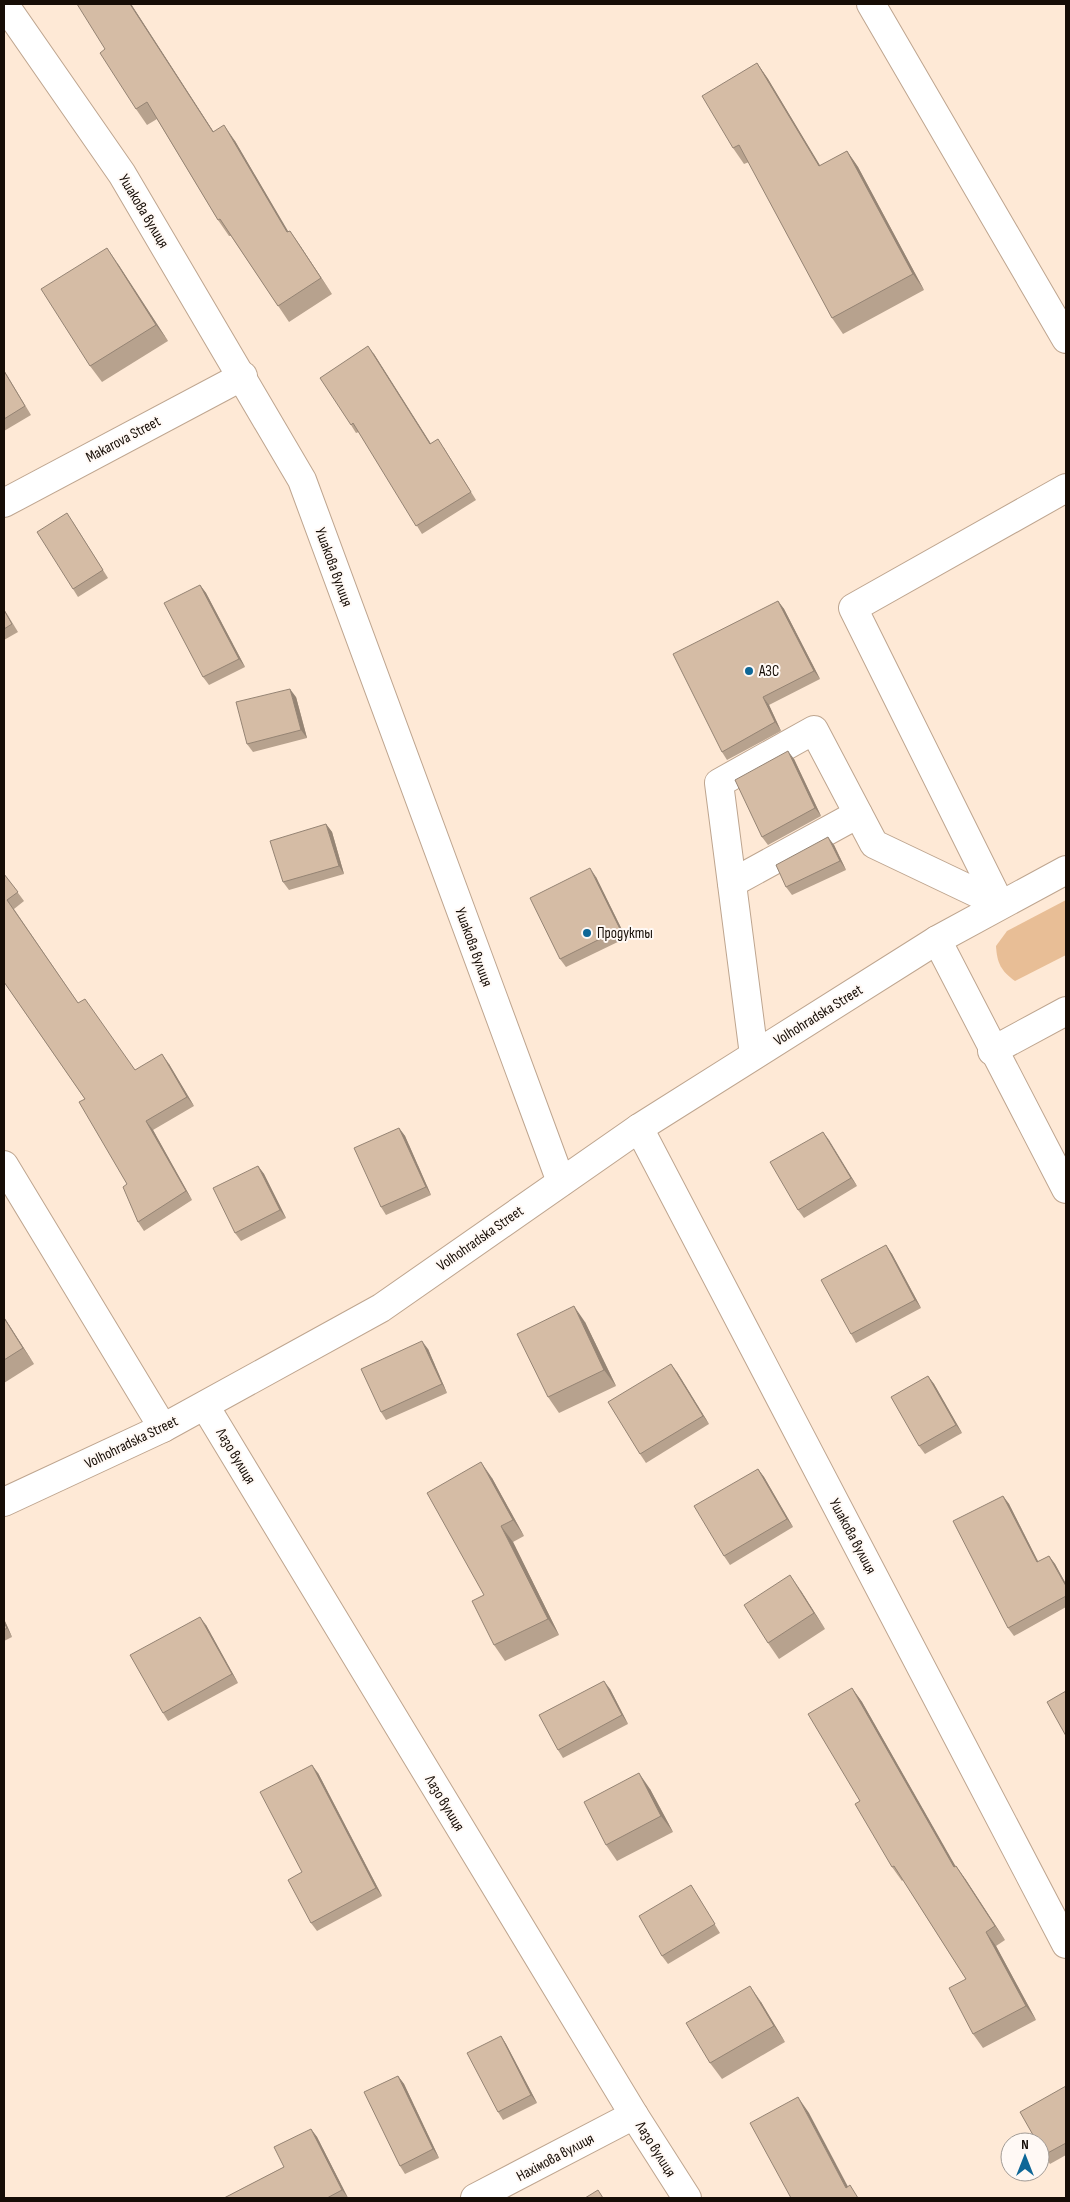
<svg xmlns="http://www.w3.org/2000/svg" width="1070" height="2202" font-family="'Sofia Sans Condensed',sans-serif">
	<rect width="100%" height="100%" fill="#fee9d6"/>
	<path fill="#e8be96" d="M1066 900V955L1015 981C1001 971 997 963 996 946L1007 931Z"/>
	<g fill="none" stroke-linecap="round" stroke-linejoin="round">
		<g stroke="#bea58f" stroke-width="30">
			<g id="minor">
				<polyline points="4,4 122,174 302,480 561,1182"/>
				<polyline points="871,4 1066,339"/>
				<polyline points="4,503 243,376"/>
				<polyline points="732,883 858,814"/>
				<polyline points="1000,904 853,608 1066,488"/>
				<polyline points="937,940 1066,1189"/>
				<polyline points="992,1051 1066,1011"/>
				<polyline points="754,1055 719,783 814,730 874,844 1000,904"/>
				<polyline points="639,1128 1066,1944"/>
				<polyline points="4,1165 163,1428"/>
				<polyline points="205,1406 634,2115 687,2198"/>
				<polyline points="4,1502 163,1428 381,1308 639,1128 937,940 1066,870"/>
				<polyline points="475,2198 634,2115"/>
			</g>
		</g>
		<use href="#minor" stroke="#fff" stroke-width="28"/>
	</g>
	<g fill="#b7a28e">
		<polygon points="131,4 213,131 235,141 288,232 290,231 301,247 332,294 289,322 231,236 229,236 218,220 157,119 147,125 136,109 105,49"/>
		<polygon points="757,63 768,79 820,166 847,151 858,167 924,290 843,334 832,318 749,162 744,164 733,148"/>
		<polygon points="118,264 168,341 102,382 90,366"/>
		<polygon points="374,354 431,444 444,448 476,500 422,534 359,432 356,433 351,425"/>
		<polygon points="4,370 31,415 4,431"/>
		<polygon points="73,522 108,578 78,597 73,589"/>
		<polygon points="200,585 206,593 245,667 209,685 203,677"/>
		<polygon points="778,601 784,609 820,679 769,705 781,731 727,760 722,752"/>
		<polygon points="4,609 18,632 4,640"/>
		<polygon points="296,697 307,738 253,752 247,744"/>
		<polygon points="794,759 821,816 768,845 762,837"/>
		<polygon points="326,824 332,832 344,874 289,890 283,882"/>
		<polygon points="834,845 846,870 792,895 786,887"/>
		<polygon points="4,874 24,901 14,909 78,1003 135,1070 169,1064 194,1106 153,1130 192,1200 144,1231 138,1222 127,1184 85,1099 4,982"/>
		<polygon points="596,877 626,938 566,967 560,959"/>
		<polygon points="399,1128 405,1136 431,1195 386,1215 381,1207"/>
		<polygon points="823,1132 857,1186 804,1218 798,1210"/>
		<polygon points="258,1166 264,1174 286,1218 241,1241 235,1233"/>
		<polygon points="886,1245 892,1254 921,1308 856,1343 851,1334"/>
		<polygon points="4,1317 34,1364 4,1383"/>
		<polygon points="585,1322 616,1386 559,1413 548,1397"/>
		<polygon points="428,1349 447,1393 386,1420 381,1412"/>
		<polygon points="677,1372 709,1424 646,1463 640,1454"/>
		<polygon points="928,1376 934,1384 962,1433 925,1454 919,1446"/>
		<polygon points="758,1469 764,1477 793,1527 730,1565 724,1556"/>
		<polygon points="492,1478 524,1536 513,1542 559,1635 505,1661 494,1645 484,1595"/>
		<polygon points="1003,1496 1009,1504 1038,1562 1049,1556 1055,1564 1066,1584 1066,1607 1014,1636 1008,1628"/>
		<polygon points="801,1591 825,1629 779,1659 768,1643"/>
		<polygon points="4,1619 12,1637 4,1641"/>
		<polygon points="206,1625 238,1683 168,1721 163,1713"/>
		<polygon points="852,1688 862,1702 955,1866 956,1866 966,1880 1005,1940 996,1946 1036,2020 983,2048 973,2034 966,1979 903,1880 902,1881 892,1867 860,1801"/>
		<polygon points="610,1689 628,1724 563,1758 558,1750"/>
		<polygon points="318,1773 382,1896 317,1931 311,1923 302,1872"/>
		<polygon points="650,1789 673,1832 617,1861 606,1845"/>
		<polygon points="691,1885 720,1933 668,1964 662,1956"/>
		<polygon points="761,2002 785,2042 722,2079 710,2063"/>
		<polygon points="501,2036 506,2044 537,2103 503,2120 498,2112"/>
		<polygon points="398,2076 404,2084 439,2158 405,2174 400,2166"/>
		<polygon points="1066,2086 1066,2155 1050,2164 1044,2155"/>
		<polygon points="311,2129 317,2137 348,2198 224,2198 284,2167"/>
	</g>
	<g fill="#958474">
		<polygon points="130,4 131,4 224,148 213,132"/>
		<polygon points="757,63 768,79 830,182 819,166"/>
		<polygon points="224,125 235,141 298,248 287,232"/>
		<polygon points="847,151 858,167 924,290 913,274"/>
		<polygon points="290,231 301,247 332,294 321,278"/>
		<polygon points="107,248 118,264 168,341 156,325"/>
		<polygon points="368,346 374,354 436,452 430,444"/>
		<polygon points="200,585 206,593 245,667 239,659"/>
		<polygon points="778,601 784,609 820,679 814,671"/>
		<polygon points="290,689 296,697 307,738 301,730"/>
		<polygon points="763,697 769,705 781,731 775,722"/>
		<polygon points="788,751 794,759 821,816 815,808"/>
		<polygon points="326,824 332,832 344,874 339,866"/>
		<polygon points="828,837 834,845 846,870 840,861"/>
		<polygon points="590,868 596,877 626,938 620,929"/>
		<polygon points="162,1054 169,1064 194,1106 187,1097"/>
		<polygon points="146,1121 153,1130 192,1200 186,1191"/>
		<polygon points="399,1128 405,1136 431,1195 426,1187"/>
		<polygon points="823,1132 829,1140 857,1186 851,1178"/>
		<polygon points="258,1166 264,1174 286,1218 280,1210"/>
		<polygon points="886,1245 892,1254 921,1308 915,1300"/>
		<polygon points="574,1306 585,1322 616,1386 604,1370"/>
		<polygon points="4,1317 34,1364 23,1348 4,1318"/>
		<polygon points="422,1341 428,1349 447,1393 442,1384"/>
		<polygon points="671,1364 677,1372 709,1424 703,1416"/>
		<polygon points="928,1376 934,1384 962,1433 956,1425"/>
		<polygon points="481,1462 492,1478 524,1536 513,1520"/>
		<polygon points="758,1469 764,1477 793,1527 787,1519"/>
		<polygon points="1003,1496 1009,1504 1043,1571 1037,1562"/>
		<polygon points="501,1526 513,1542 559,1635 548,1619"/>
		<polygon points="1049,1556 1055,1564 1066,1584 1066,1586"/>
		<polygon points="790,1575 801,1591 825,1629 814,1613"/>
		<polygon points="200,1617 206,1625 238,1683 232,1674"/>
		<polygon points="4,1619 12,1637 7,1628 4,1623"/>
		<polygon points="604,1681 610,1689 628,1724 622,1715"/>
		<polygon points="852,1688 862,1702 964,1881 954,1867"/>
		<polygon points="312,1765 318,1773 382,1896 376,1888"/>
		<polygon points="639,1773 650,1789 673,1832 661,1816"/>
		<polygon points="956,1866 966,1880 1005,1940 995,1926"/>
		<polygon points="986,1932 996,1946 1036,2020 1026,2006"/>
		<polygon points="750,1986 761,2002 785,2042 774,2026"/>
		<polygon points="501,2036 506,2044 537,2103 531,2095"/>
		<polygon points="398,2076 404,2084 439,2158 433,2149"/>
		<polygon points="798,2097 809,2113 854,2198 846,2188"/>
		<polygon points="311,2129 317,2137 348,2198 342,2190"/>
	</g>
	<g fill="#d5bca5" stroke="#958474">
		<polygon points="77,4 130,4 213,132 224,125 287,232 290,231 321,278 278,306 220,219 218,220 147,102 136,109 100,53 105,49"/>
		<polygon points="757,63 819,166 847,151 913,274 832,318 739,145 733,148 702,96"/>
		<polygon points="107,248 156,325 90,366 41,289"/>
		<polygon points="368,346 430,444 438,439 471,492 416,526 353,423 351,425 320,378"/>
		<polygon points="4,371 25,406 4,419"/>
		<polygon points="67,513 103,570 73,589 37,532"/>
		<polygon points="200,585 239,659 203,677 164,603"/>
		<polygon points="778,601 814,671 763,697 775,722 722,752 673,654"/>
		<polygon points="4,610 12,624 4,629"/>
		<polygon points="290,689 301,730 247,744 236,702"/>
		<polygon points="788,751 815,808 762,837 735,780"/>
		<polygon points="326,824 339,866 283,882 270,841"/>
		<polygon points="828,837 840,861 786,887 776,865"/>
		<polygon points="590,868 620,929 560,959 530,898"/>
		<polygon points="4,874 18,892 7,900 78,1003 85,999 135,1070 162,1054 187,1097 146,1121 186,1191 138,1222 123,1187 127,1184 79,1102 85,1099 4,982"/>
		<polygon points="399,1128 426,1187 381,1207 354,1148"/>
		<polygon points="823,1132 851,1178 798,1210 770,1162"/>
		<polygon points="258,1166 280,1210 235,1233 213,1188"/>
		<polygon points="886,1245 915,1300 851,1334 821,1280"/>
		<polygon points="574,1306 604,1370 548,1397 517,1334"/>
		<polygon points="4,1318 23,1348 4,1360"/>
		<polygon points="422,1341 442,1384 381,1412 361,1369"/>
		<polygon points="671,1364 703,1416 640,1454 608,1402"/>
		<polygon points="928,1376 956,1425 919,1446 891,1397"/>
		<polygon points="481,1462 513,1520 501,1526 548,1619 494,1645 472,1601 484,1595 427,1493"/>
		<polygon points="758,1469 787,1519 724,1556 694,1506"/>
		<polygon points="1003,1496 1037,1562 1049,1556 1066,1586 1066,1596 1008,1628 953,1521"/>
		<polygon points="790,1575 814,1613 768,1643 744,1605"/>
		<polygon points="200,1617 232,1674 163,1713 130,1655"/>
		<polygon points="4,1623 7,1628 4,1630"/>
		<polygon points="604,1681 622,1715 558,1750 539,1715"/>
		<polygon points="852,1688 954,1867 956,1866 995,1926 986,1932 1026,2006 973,2034 949,1988 966,1979 894,1866 892,1867 855,1804 860,1801 808,1714"/>
		<polygon points="1066,1691 1066,1736 1047,1702"/>
		<polygon points="312,1765 376,1888 311,1923 288,1880 302,1872 260,1792"/>
		<polygon points="639,1773 661,1816 606,1845 584,1802"/>
		<polygon points="691,1885 715,1924 662,1956 639,1916"/>
		<polygon points="750,1986 774,2026 710,2063 686,2023"/>
		<polygon points="501,2036 531,2095 498,2112 467,2053"/>
		<polygon points="398,2076 433,2149 400,2166 364,2092"/>
		<polygon points="1066,2086 1066,2143 1044,2155 1040,2148 1040,2142 1037,2142 1020,2112"/>
		<polygon points="798,2097 846,2188 850,2185 858,2198 791,2198 750,2123"/>
		<polygon points="311,2129 342,2190 327,2198 224,2198 284,2167 274,2147"/>
		<polygon points="598,2190 603,2198 585,2198"/>
	</g>
	<g fill="#0e6797" stroke="#fff9f5" stroke-width="2">
		<circle cx="749" cy="671" r="5"/>
		<circle cx="587" cy="933" r="5"/>
	</g>
	<g text-anchor="middle" stroke-width="4" stroke-linejoin="round" paint-order="stroke">
		<g font-size="15" fill="#160d06" stroke="#fff9f5">
			<text transform="translate(144 211) rotate(59)" y="5">Ушакова вулиця</text>
			<text transform="translate(123 439) rotate(-28)" y="5">Makarova Street</text>
			<text transform="translate(334 567) rotate(70)" y="5">Ушакова вулиця</text>
			<text transform="translate(474 947) rotate(70)" y="5">Ушакова вулиця</text>
			<text transform="translate(818 1015) rotate(-32)" y="5">Volhohradska Street</text>
			<text transform="translate(480 1238) rotate(-35)" y="5">Volhohradska Street</text>
			<text transform="translate(131 1442) rotate(-26)" y="5">Volhohradska Street</text>
			<text transform="translate(236 1456) rotate(59)" y="5">Лазо вулиця</text>
			<text transform="translate(853 1536) rotate(62)" y="5">Ушакова вулиця</text>
			<text transform="translate(445 1803) rotate(59)" y="5">Лазо вулиця</text>
			<text transform="translate(656 2149) rotate(58)" y="5">Лазо вулиця</text>
			<text transform="translate(555 2157) rotate(-28)" y="5">Нахімова вулиця</text>
		</g>
		<g font-size="15" fill="#160d06" stroke="#fff9f5" text-anchor="start">
			<text x="759" y="676">АЗС</text>
			<text x="597" y="938">Продукты</text>
		</g>
	</g>
	<rect width="1070" height="2202" fill="none" stroke="#160d06" stroke-width="10"/>
	<g transform="translate(1025 2157)"><circle r="24" fill="#fff9f5" stroke="#a29b95"/>
	<path d="M0-4L9 19L0 12L-9 19Z" fill="#0e6797"/>
	<text y="-8" font-size="14" font-weight="bold" text-anchor="middle" fill="#160d06">N</text>
	</g>
</svg>
